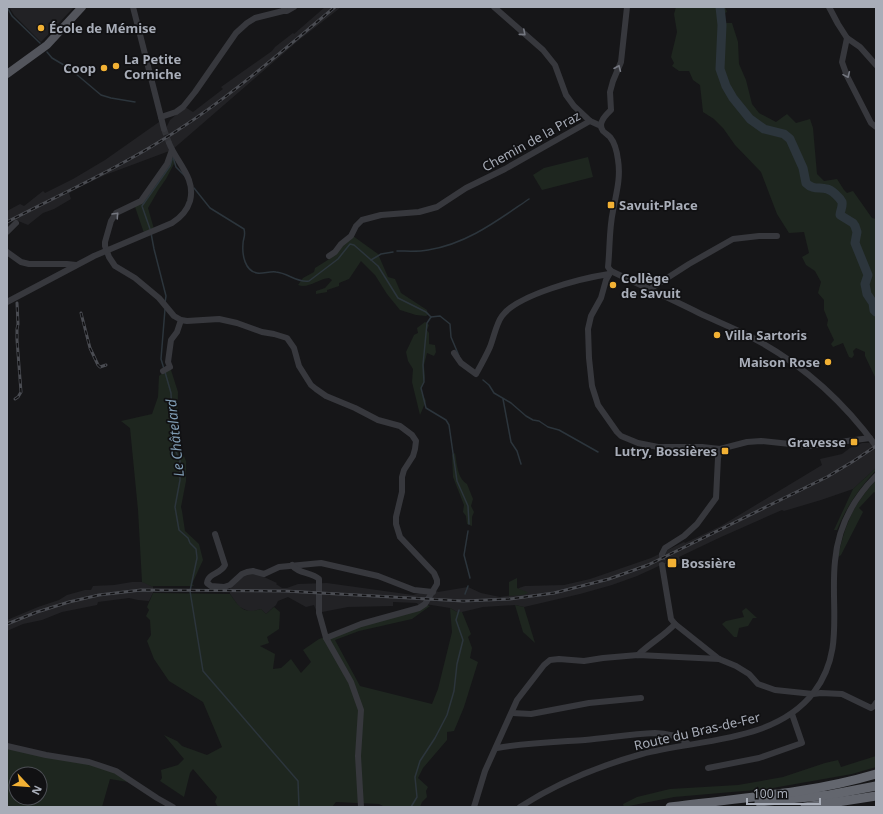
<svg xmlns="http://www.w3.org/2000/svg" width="883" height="814" font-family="'Noto Sans',sans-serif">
	<rect width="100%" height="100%" fill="#161618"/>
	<g fill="#222225">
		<polygon points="9,7 74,7 41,42 14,15"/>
		<polygon points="325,7 339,7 340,8 299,40 172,150 105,175 78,188 69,193 71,199 54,209 43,213 28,225 16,220 7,224 7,211 20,204 24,206 43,191 45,193 73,179 105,160 159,122 163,130 166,128 170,120 185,107 193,112 223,89 221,87 272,51 275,47 293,33 294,34"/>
		<polygon points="862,443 871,443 876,451 876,468 853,489 821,500 784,511 782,510 721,537 681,556 679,557 681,563 668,569 667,564 661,565 637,576 612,585 580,594 524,607 515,605 483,607 462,612 457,612 450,608 425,604 419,606 417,603 393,602 393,606 348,607 317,613 314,605 306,607 288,597 278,601 276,605 266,614 261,609 251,612 239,607 230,594 230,585 242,574 264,574 264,577 277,583 276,584 282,588 287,588 298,584 327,583 413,595 434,589 438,592 468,587 481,593 500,597 513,595 519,588 525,586 564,585 590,579 651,558 684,542 685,543 721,526 822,465 820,459 842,454 850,448"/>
		<polygon points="132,582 144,582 153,587 153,593 149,601 138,600 129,598 98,602 97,605 62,612 42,620 23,624 7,631 7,620 38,607 59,600 67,595 85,590 91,590 93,586 114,585"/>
	</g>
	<g fill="#1e261f" fill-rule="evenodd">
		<polygon points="676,7 725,7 727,12 721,15 722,23 732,23 738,42 739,64 746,80 752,104 759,113 776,122 787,114 796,123 810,119 813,128 817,174 824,181 837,179 844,190 847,193 853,191 872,218 876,219 876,379 865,356 865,352 856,348 853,351 854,355 852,358 849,357 843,343 833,347 831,344 834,340 827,325 828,320 824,310 824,300 818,293 821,282 815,271 806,265 802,257 809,253 804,232 789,233 777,214 761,172 735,145 723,128 714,119 703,112 700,85 693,80 689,71 679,71 672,66 674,63 671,57 677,32 674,14"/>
		<polygon points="173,156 176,160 166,179 159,189 148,208 154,229 144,233 134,204 141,201"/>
		<polygon points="588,157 593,177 542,190 533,175 544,168"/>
		<path d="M353 236 378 254 388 277 395 279 401 293 427 310V311L429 314 426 316 416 315 400 310 387 294 375 275 361 261 349 279 339 283V286L327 290V292L316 294V291L325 288 332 280 329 278C318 279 308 289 298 285L303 278 314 272 315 268 331 258Z"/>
		<polygon points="425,322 429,325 427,330 429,333 429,344 435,345 436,352 434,356 427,353 424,365 425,378 421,391 426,401 420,415 412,382 413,369 408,361 406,352 414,335 418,333 417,328"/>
		<polygon points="170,367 178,392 177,434 180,447 186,461 186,481 181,507 182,511 185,531 199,544 203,560 192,584 194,586 153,586 153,587 142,582 138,510 130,428 121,421 152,414 158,397 159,376"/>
		<path d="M455 453C457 463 457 478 467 484L473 499 471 506 474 512 472 517V526L467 524 466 516 463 512 464 505 453 477 452 455Z"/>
		<path d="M876 468V470C859 489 846 507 837 530H834L853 489Z"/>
		<path d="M876 480V493L874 492 859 508 863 512 841 555 838 557C845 524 853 505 876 480Z"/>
		<polygon points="517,578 517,588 527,592 528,593 523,595 509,596 509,582"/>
		<path d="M153 593 230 594C240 608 243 614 261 609L266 614 274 607 280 612 279 629 267 637 269 643 260 646 275 654 273 669 281 668 291 659 301 673 311 662 303 650 319 639 425 604 430 606 412 619 359 631 335 640 360 686 432 704 438 689 452 632 450 608 457 612H462L471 634 468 637 472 648 470 658 478 662 464 707 454 731 447 732V740L423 768 418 778 428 787 426 791 427 797 422 802 420 807H385L379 804 336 802 332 807H218L215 802 217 797 193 769 190 773 184 797 160 781 162 778 161 770 178 765 184 759 164 735 177 741 182 746 207 755 222 747 203 702 169 681 154 659 147 641 151 635 150 620 146 616 149 610 147 607Z"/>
		<polygon points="515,605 524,607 535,643 523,632"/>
		<polygon points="746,608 757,618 753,618 748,626 739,628 737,637 734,637 722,624 726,621 744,617 742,611"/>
		<path d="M7 746 89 762 116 771 134 783 110 779 102 807H7ZM16 774H40V798H16Z"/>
		<polygon points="876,756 876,767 852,774 767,789 674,797 624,807 623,804 637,797 670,789 738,785 783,777 825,763 838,760 841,767"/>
	</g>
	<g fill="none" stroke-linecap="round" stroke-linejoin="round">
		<g stroke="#2c353c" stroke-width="1.5">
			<polyline points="7,7 12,16 40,43"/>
			<polyline points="47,52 52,58 69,68 101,95 111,98 135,102"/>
			<polyline points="173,157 176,167 185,176"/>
			<path d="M194 188 210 208 244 229C246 236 243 238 243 244 242 255 245 271 257 273 263 274 270 271 276 272 288 273 297 283 309 281L338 259 350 244 354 245 378 266 398 298 426 312 431 317"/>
			<polyline points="150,229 142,206 170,166 172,159"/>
			<polyline points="151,233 154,249 166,296 165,303"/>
			<path d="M397 251C407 251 418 252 428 250 467 244 498 220 529 199"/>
			<polyline points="371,260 381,254 393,252"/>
			<polyline points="431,317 427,323 423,365 424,382 421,388 426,408 446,420 449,425 457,481 468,506 469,524"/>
			<polyline points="431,317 440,316 450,324 451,337 459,356"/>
			<polyline points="164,369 161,359 165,309"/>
			<polyline points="165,372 171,393 173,445 180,461 180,480 175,507 179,530 188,538 190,543 196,549 197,558 190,591 203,671 298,781 299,807"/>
			<polyline points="483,380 489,385 494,393 511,403 526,416 533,420 539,421 548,427 559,430 598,452"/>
			<polyline points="503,399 511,442 517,451 521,464"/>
			<polyline points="468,531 464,555 470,578"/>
			<polyline points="465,594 468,586"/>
			<polyline points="411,807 417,797 415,777 420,761 435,738 447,715 454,691 457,664 463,640 456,620 459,610"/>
		</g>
		<path stroke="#2c353c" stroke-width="9" d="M720 7 722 25 720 69 726 86 733 98 750 119 764 129 784 134 790 139 803 168 806 183C813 190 819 187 827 189 832 190 840 198 842 202 843 207 840 211 840 215L853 223 855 226 857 232 855 243 868 275 865 284 867 294 873 303 874 310 876 312"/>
		<g stroke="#333438" stroke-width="6" stroke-dasharray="6 3" stroke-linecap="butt">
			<polyline points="164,129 169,143"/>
			<polyline points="662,554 662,565"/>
		</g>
		<g stroke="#37383d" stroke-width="6">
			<polyline points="133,7 164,129"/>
			<polyline points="494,7 543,50 555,65 566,95 574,106 590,121 601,126"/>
			<polyline points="829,7 838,24 847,38 860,47 876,65"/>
			<polyline points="283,11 287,11 294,7"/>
			<polyline points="847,38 842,62 847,76 871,123 876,127"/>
			<polyline points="161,117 176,112 183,107 195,92 236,33 247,23 255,18 283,11 285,7"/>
			<polyline points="172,150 167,164 141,201 116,213 111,221 105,242 105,246 109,257 115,266 135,278 159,298 174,316 181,320 187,321 219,319 237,323 262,332 274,334 287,338 294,348 299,366 311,385 316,389 326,396 355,408 378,420 400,426 412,435 416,441 415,449 413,456 404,470 402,477 402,492 396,517 396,524 400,537 434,573 437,580 437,584 425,604 419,608 361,624 326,638 351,682 361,710 358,756 361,807"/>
			<polyline points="7,232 16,223"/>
			<polyline points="7,252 21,262 29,264 67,264 76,265"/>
			<polyline points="329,256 335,252 341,244 351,236 356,226 362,220 381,215 419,212 437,207 466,188 505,169 590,121"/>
			<polyline points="611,271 606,280 601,298 591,316 588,329 589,358 592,386 598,405 617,432 621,436 638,443 658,447 702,447 720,449 747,442 761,441 809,446 870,438"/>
			<path d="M611 271C640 285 669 298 699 313 716 321 734 328 751 337 801 363 843 401 876 446"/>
			<path d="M611 271 608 267C610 249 609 229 613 211 616 194 621 178 618 160 617 152 615 143 610 137 608 135 605 133 603 131 597 123 606 115 611 110L610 92 613 81 621 62 627 7"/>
			<polyline points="650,289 689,264 733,239 759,236 777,236"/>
			<path d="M7 302 94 256 172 223C180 218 187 211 190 201 196 178 177 163 169 143"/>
			<path d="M454 353 461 363 476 374C481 365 486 356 490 347 494 337 496 324 502 316 518 294 583 278 609 274"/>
			<polyline points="163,371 170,367 168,362 171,340 177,332 181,320"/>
			<path d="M215 534 225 565C221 574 208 573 207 583L211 586 224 587 230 585 242 574 247 572 253 571 264 574 279 567 321 563 378 576 414 590 433 592"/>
			<polyline points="662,554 665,548 684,536 697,524 716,498 718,458 720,449"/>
			<path d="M292 565C298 574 311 572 319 579V613L326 638"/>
			<polyline points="662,565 671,619 675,624"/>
			<path d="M638 655C650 643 664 636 675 624L719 659 736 666 749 674 758 684 775 690 813 694 821 693 842 694 871 708 874 706 876 703"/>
			<polyline points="512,713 531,714 589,703 641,698"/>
			<polyline points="7,746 46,755 89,762 116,771 157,798 173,807"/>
			<path d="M497 748C526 743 555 742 585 740 608 738 631 734 655 733 665 733 681 736 688 744"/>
			<polyline points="708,768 759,758 802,743 792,714"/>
			<polyline points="474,807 485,771 517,700 544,665 550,660 559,659 584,661 603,658 638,655 719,659"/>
			<path d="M520 807C557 783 599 766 642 754 698 739 775 743 814 692 845 651 830 608 835 561 838 528 853 499 876 476"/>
		</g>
		<polyline stroke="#53555c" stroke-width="8" points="7,74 47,45 82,7"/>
		<g stroke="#63666e" stroke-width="9">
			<polyline points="759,802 829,795 876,786"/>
			<path d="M670 807C739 798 809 794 876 774"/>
			<polyline points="805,807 876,796"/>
		</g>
		<g stroke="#4a4c52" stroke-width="3">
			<g id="rail">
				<path d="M7 222C63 193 125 165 178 130 234 94 284 49 335 7"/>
				<polyline points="81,313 90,348 98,365 100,367 106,365"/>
				<polyline points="15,399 18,397 21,392 17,340 17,329 18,324 17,303"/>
				<polyline points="7,624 37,612 69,602 99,595 141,590 285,591 463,601 510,599 554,593 609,579 648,565 827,477 852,462 876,446"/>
			</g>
		</g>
		<use href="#rail" stroke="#111113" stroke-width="1.5" stroke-dasharray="4.5" stroke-linecap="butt"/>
	</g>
	<defs><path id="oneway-chevron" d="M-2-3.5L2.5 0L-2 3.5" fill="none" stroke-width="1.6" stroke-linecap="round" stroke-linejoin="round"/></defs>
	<g stroke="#757881">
		<use href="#oneway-chevron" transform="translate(523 33) rotate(41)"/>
		<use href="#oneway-chevron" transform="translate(618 68) rotate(-67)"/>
		<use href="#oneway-chevron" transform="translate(847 75) rotate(66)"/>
		<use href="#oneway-chevron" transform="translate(116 215) rotate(-47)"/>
	</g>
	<g fill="#f2b134" stroke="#111113" stroke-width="1.5">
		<circle cx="41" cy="28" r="4"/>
		<circle cx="116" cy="66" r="4"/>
		<circle cx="104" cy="68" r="4"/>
		<rect x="607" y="201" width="8" height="8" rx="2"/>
		<circle cx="613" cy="285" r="4"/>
		<circle cx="717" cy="335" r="4"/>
		<circle cx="828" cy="362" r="4"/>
		<rect x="850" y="438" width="8" height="8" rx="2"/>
		<rect x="721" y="447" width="8" height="8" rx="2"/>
		<rect x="667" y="558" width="10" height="10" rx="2"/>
	</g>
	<g text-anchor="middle" stroke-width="3.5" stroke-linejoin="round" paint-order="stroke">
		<g font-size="13" font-weight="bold" fill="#a8adb8" stroke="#111113" text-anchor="start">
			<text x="49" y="33">École de Mémise</text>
			<text x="124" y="64">La Petite<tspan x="124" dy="15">Corniche</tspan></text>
			<text x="96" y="73" text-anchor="end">Coop</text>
			<text x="619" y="210">Savuit-Place</text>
			<text x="621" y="283">Collège<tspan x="621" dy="15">de Savuit</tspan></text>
			<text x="725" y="340">Villa Sartoris</text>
			<text x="820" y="367" text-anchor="end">Maison Rose</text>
			<text x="846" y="447" text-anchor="end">Gravesse</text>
			<text x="717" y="456" text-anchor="end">Lutry, Bossières</text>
			<text x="681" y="568">Bossière</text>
		</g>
		<g font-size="13" fill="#a8adb8" stroke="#111113">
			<text transform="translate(531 141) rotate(-29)" y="5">Chemin de la Praz</text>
			<text transform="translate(697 731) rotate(-13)" y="5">Route du Bras-de-Fer</text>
		</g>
		<g font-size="14" font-style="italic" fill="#7f9bb3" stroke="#111113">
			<text transform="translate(175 438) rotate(-96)" y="5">Le Châtelard</text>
		</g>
	</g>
	<rect width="883" height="814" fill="none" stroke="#a8adb8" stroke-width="16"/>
	<g transform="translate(28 786) rotate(116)"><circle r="19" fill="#111113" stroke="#4d4f55"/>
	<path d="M0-3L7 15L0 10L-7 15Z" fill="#f2b134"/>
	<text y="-6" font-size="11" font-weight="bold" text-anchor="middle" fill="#a8adb8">N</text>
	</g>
	<path d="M747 798v6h73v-6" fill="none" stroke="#a8adb8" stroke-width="2"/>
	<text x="753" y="798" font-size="12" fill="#a8adb8" stroke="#111113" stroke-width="3" paint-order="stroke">100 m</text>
</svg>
